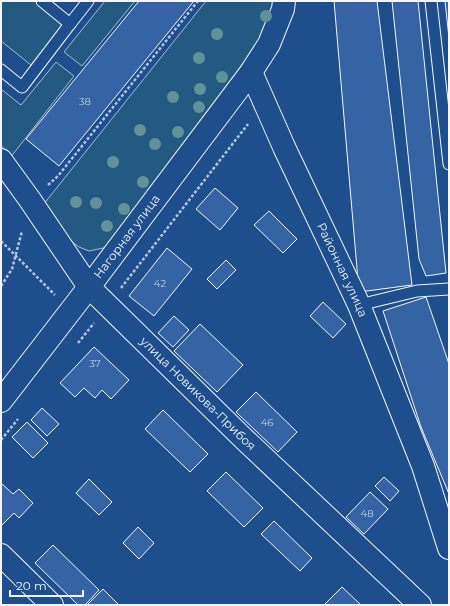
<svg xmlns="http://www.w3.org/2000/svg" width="450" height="606" font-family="Montserrat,sans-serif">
	<rect width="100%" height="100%" fill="#1f4e8c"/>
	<g fill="#245a82" stroke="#a8bbd7">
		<polygon points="1,1 36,1 64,23 31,65 1,41"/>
		<polygon points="105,1 135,1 82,66 64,52"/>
		<polygon points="206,1 279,1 257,47 108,247 89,251 79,247 72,242 43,205"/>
		<polygon points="56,62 74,76 10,158 1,145 1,89 21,105"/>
	</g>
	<g fill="#3563a3" stroke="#f2f6ff">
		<polygon points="139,1 194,1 59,166 26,139"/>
		<polygon points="334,1 377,1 412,285 359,292"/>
		<polygon points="392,1 418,1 446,273 426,276 419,259"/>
		<polygon points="445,1 449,1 449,38"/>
		<polygon points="215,188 238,208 220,230 196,209"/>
		<polygon points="269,211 297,239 283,253 254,225"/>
		<polygon points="167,248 192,269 154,316 129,296"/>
		<polygon points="226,260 236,270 217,289 207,279"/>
		<polygon points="426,297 449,364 449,494 421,427 383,311"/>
		<polygon points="323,302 346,324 333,338 310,316"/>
		<polygon points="174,316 189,330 173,347 158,333"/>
		<polygon points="200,324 243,365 217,392 174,351"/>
		<polygon points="94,347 129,380 111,399 102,390 95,398 84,388 75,397 60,383"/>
		<polygon points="256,392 297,432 278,452 236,412"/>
		<polygon points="42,408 59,424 47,436 31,420"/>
		<polygon points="163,410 208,454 190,472 145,429"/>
		<polygon points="27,422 48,443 33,458 12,437"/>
		<polygon points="226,472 263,508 244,527 207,491"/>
		<polygon points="384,477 399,491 390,501 375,486"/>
		<polygon points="89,479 112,502 99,515 76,493"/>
		<polygon points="1,483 13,494 19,489 33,503 19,518 14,513 1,526"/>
		<polygon points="370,492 388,509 364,534 346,517"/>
		<polygon points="274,521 312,558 300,571 261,534"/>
		<polygon points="138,527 154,543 139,559 123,543"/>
		<polygon points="53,545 99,590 85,605 78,605 35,563"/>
		<polygon points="342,587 361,605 324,605"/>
		<polygon points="103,589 119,605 87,605"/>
	</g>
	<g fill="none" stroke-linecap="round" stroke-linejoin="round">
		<g stroke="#f2f6ff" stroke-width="13">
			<g id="lane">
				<polyline points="42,1 70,24 88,1"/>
				<polyline points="431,1 449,164"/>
				<polyline points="1,70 22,87 70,24"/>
				<polyline points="359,305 417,291 449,289"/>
			</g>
		</g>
		<g stroke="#f2f6ff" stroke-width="24">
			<g id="street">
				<path id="s1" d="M251 72 284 147 359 305 423 466 449 548"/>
				<path id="s2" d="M1 160 30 200 89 287 244 439 420 605"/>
				<polyline points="1,555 52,605"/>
			</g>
		</g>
		<g stroke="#f2f6ff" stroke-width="24">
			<g id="secondary">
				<path id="s3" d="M1 401 89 287 251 72 269 44 283 9 284 1"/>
			</g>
		</g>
		<g stroke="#b3c4dc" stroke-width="2.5" stroke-dasharray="3 2" stroke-linecap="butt">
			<polyline points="48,185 58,176 198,1"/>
			<polyline points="1,241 55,295"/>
			<polyline points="1,286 12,269 22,231"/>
			<polyline points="121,288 248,124"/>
			<polyline points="78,343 94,323"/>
			<polyline points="1,440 18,419"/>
		</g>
		<use href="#lane" stroke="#1f4e8c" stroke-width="11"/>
		<use href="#street" stroke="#1f4e8c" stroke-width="22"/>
		<use href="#secondary" stroke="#1f4e8c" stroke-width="22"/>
	</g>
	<g fill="#61919a">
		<circle cx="266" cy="16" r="6"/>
		<circle cx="217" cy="34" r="6"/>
		<circle cx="199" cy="58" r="6"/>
		<circle cx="222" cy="77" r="6"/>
		<circle cx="200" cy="89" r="6"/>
		<circle cx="173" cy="97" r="6"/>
		<circle cx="199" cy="107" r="6"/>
		<circle cx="140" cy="130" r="6"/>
		<circle cx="178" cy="132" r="6"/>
		<circle cx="155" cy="144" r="6"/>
		<circle cx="113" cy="162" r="6"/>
		<circle cx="143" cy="182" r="6"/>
		<circle cx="76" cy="202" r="6"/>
		<circle cx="96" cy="203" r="6"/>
		<circle cx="124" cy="209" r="6"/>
		<circle cx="107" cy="226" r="6"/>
	</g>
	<g text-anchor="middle" stroke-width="3" stroke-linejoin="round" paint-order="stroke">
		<g font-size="10" fill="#c3d1e8">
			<text x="85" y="105">38</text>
			<text x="160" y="287">42</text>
			<text x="95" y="367">37</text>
			<text x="267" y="426">46</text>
			<text x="367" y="517">48</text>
		</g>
		<g font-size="12" fill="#f2f6ff" stroke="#1f4e8c">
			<text dy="4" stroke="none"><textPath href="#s3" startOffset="207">Нагорная улица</textPath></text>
			<text dy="4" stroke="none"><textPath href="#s1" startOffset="218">Районная улица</textPath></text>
			<text dy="4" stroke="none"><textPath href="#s2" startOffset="307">улица Новикова-Прибоя</textPath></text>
		</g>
	</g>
	<rect width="450" height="606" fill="none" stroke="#f2f6ff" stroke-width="4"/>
	<path d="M10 590v6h73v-6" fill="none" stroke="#f2f6ff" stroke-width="2"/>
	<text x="16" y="590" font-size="12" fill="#f2f6ff" stroke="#1f4e8c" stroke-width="3" paint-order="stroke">20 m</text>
</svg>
